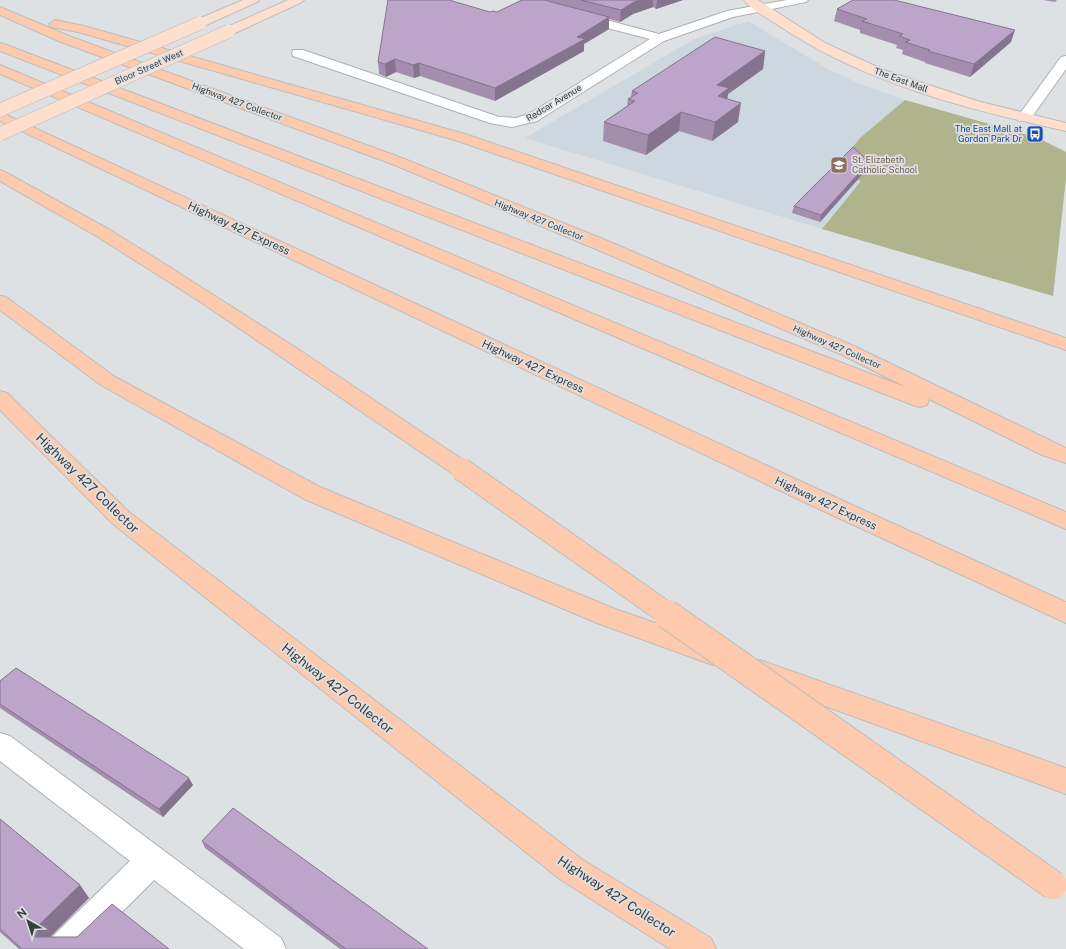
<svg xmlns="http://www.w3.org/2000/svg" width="1066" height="949" font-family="'Public Sans',sans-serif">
	<rect width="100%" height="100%" fill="#dee1e4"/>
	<polygon fill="#cdd7df" points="748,21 828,69 860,84 905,100 1038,138 1066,152 1066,178 1053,296 822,229 525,138 694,39"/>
	<polygon fill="#b0b48d" points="905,100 1038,138 1066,152 1066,178 1053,296 822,229 861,181 832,172 860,138"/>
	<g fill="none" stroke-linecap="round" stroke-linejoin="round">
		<g stroke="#adb0b3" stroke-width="2">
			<g id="minor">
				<polygon points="787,0 808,0 806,2 733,17 664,41 537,121 512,127 490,123 293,56 292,53 293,50 303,50 499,117 517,118 532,112 650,39 576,20 574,17 576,14 580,13 659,34 727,11"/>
				<polygon points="1066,56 1066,69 1029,121 1019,121 1017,118 1019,115 1061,57"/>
				<polygon points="0,733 10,736 281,938 286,949 244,949 154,880 85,949 46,949 51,938 130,861 0,761"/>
			</g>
		</g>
		<g stroke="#bcbdbd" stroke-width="2">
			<g id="major">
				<polygon points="243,0 259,0 257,2 204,26 196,26 194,23 196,20"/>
				<polygon points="288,0 304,0 302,2 233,34 225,34 223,31 225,28"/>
				<path d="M744 0H758L825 43 884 70 977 101 1066 123V131C966 109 864 83 778 25 768 18 751 10 744 0Z"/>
			</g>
		</g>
		<g stroke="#bcbdbd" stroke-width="2">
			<g id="highway">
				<polygon points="0,7 69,36 402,158 603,239 854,346 1066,448 1066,463 1042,455 929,399 927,405 920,407 913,405 0,51 0,43 4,44 908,388 840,354 591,247 392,164 61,42 0,15"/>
				<polygon points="55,20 84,26 465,134 1066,338 1066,350 455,140 78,32 51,27 49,24"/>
				<polygon points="0,65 1066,512 1066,529 0,74"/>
				<polygon points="0,112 837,498 1066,602 1066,623 821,510 0,121"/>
				<polygon points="0,170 5,172 110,230 168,266 298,349 469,464 472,469 469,474 461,477 453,474 199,301 98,237 0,181"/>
				<polygon points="0,296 6,297 115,377 320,487 615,609 722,646 726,654 722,662 713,665 597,623 304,499 101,385 0,310"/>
				<polygon points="0,391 7,393 129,512 583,860 711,938 716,949 670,949 561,880 113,524 0,410"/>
				<polygon points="760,660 1066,768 1066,794 751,679 747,671 751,663"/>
			</g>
		</g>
		<use href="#minor" fill="#fff" fill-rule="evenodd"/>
		<use href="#major" fill="#fedfce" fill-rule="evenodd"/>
		<use href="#highway" fill="#fecaad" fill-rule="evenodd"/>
		<g stroke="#bcbdbd" stroke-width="14" stroke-linecap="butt">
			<g id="major-bridge">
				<polyline points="0,110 200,23"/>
				<polyline points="0,134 229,31"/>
			</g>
		</g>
		<g stroke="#bcbdbd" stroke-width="24" stroke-linecap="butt">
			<polyline id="highway-bridge-far1" points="461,469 669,615"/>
		</g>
		<g stroke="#bcbdbd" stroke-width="30" stroke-linecap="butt">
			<polyline id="highway-bridge" points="667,614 1053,885"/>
		</g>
		<use href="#major-bridge" stroke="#fedfce" stroke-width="13"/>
		<use href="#highway-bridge-far1" stroke="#fecaad" stroke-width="22"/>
		<use href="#highway-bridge" stroke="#fecaad" stroke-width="28"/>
	</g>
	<g fill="#a38ead">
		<polygon points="522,0 683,0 656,9 653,7 633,14 620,22 609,19 609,29 584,44 584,51 495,101 420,76 414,78 396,72 386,77 379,74 378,62 490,12 497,12"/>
		<polygon points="1043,0 1057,0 1055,2"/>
		<polygon points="837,9 1011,42 970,77 925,63 925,62 902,54 903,50 896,48 897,45 860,33 860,30 834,21"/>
		<polygon points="765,51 763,69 728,94 727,99 738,122 712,141 679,131 646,155 603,141 604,122 627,106 628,99 631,97 632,91"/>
		<polygon points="867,169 820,222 792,213 794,206"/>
		<polygon points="0,681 193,785 163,817 0,708"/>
		<polygon points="0,819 80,885 89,898 50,937 169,949 19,949 0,932"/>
		<polygon points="202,841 428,949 340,949 205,848"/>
	</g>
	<g fill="#84748d">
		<polygon points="640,0 653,0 653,7 633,14 620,22 621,10 634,2"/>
		<polygon points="657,0 683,0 656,9"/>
		<polygon points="609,17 609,29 584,44 584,51 495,101 495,88"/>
		<polygon points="1015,30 1011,42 970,77 974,64"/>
		<polygon points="765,51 763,69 728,94 726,107 715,115 717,85"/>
		<polygon points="395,59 396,72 386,77 385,64"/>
		<polygon points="419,63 420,76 414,78 413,65"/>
		<polygon points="741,103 738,122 712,141 715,122"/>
		<polygon points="681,112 679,131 646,155 648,135"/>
		<polygon points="869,162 867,169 820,222 821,215"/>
		<polygon points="189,778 193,785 163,817 159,809"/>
		<polygon points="80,885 89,898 50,937 46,949 35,937 40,924"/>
	</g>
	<g fill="#bda5c9" stroke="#84748d">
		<polygon points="388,0 449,0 490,12 493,11 497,12 522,0 544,0 609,17 577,37 585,39 495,88 419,63 413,65 395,59 385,64 378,62"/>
		<polygon points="581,0 640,0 634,2 621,10"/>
		<polygon points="853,0 894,0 1015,30 974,64 928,51 930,50 905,42 910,40 899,36 903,34 862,21 867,19 837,9"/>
		<polygon points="715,37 765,51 717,85 729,88 718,96 741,103 715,122 681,112 648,135 604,122 635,101 628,99 638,93 632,91"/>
		<polygon points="853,147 869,162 821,215 794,206"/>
		<polygon points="16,668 189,778 159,809 0,704 0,681"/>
		<polygon points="233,808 428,949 346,949 202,841"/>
		<polygon points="0,819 80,885 40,924 35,937 77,937 112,904 169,949 22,949 0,929"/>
	</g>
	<defs>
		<g id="bus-square" transform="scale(0.9)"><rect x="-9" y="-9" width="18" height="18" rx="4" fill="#1a4fb4" stroke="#dee1e4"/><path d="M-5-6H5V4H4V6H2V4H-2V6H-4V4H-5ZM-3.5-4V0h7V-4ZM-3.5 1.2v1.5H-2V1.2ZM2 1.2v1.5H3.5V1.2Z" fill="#fff"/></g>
		<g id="school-square" transform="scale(0.9)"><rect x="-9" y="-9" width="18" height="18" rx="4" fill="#8d6e63" stroke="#dee1e4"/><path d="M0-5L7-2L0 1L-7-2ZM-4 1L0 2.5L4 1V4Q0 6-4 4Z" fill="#fff"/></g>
	</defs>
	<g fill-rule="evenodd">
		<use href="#bus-square" x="1035" y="134"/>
		<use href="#school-square" x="839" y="165"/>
	</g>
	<g text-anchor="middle" stroke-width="3.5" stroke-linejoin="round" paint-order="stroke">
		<g font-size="9" fill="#3a3c3d" stroke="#dee1e4">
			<text transform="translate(149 67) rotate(-24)" y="3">Bloor Street West</text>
			<text transform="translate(901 80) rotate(20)" y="3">The East Mall</text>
			<text transform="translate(237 102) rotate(20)" y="3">Highway 427 Collector</text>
			<text transform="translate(554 103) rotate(-31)" y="3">Redcar Avenue</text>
			<text transform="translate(539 220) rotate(22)" y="3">Highway 427 Collector</text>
			<text transform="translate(837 347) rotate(24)" y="3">Highway 427 Collector</text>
		</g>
		<g font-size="9" fill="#164399" stroke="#dee1e4" text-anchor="end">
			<text x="1022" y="132">The East Mall at<tspan x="1022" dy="10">Gordon Park Dr</tspan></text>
		</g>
		<g font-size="9" fill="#785e54" stroke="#dee1e4" text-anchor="start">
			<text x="852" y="163">St. Elizabeth<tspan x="852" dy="10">Catholic School</tspan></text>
		</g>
		<g font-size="11" fill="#3a3c3d" stroke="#dee1e4">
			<text transform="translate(239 228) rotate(25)" y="4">Highway 427 Express</text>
			<text transform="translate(533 366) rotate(25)" y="4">Highway 427 Express</text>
			<text transform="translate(826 503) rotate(25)" y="4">Highway 427 Express</text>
		</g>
		<g font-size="13" fill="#3a3c3d" stroke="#dee1e4">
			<text transform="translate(88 483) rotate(44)" y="5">Highway 427 Collector</text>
			<text transform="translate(338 688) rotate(38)" y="5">Highway 427 Collector</text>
			<text transform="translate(617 896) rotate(33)" y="5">Highway 427 Collector</text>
		</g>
	</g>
	<g transform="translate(28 921) rotate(321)" stroke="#dee1e4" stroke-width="3" paint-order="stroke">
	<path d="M0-3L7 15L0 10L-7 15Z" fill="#3a3c3d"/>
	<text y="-6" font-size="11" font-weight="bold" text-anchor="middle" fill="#3a3c3d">N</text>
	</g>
</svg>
